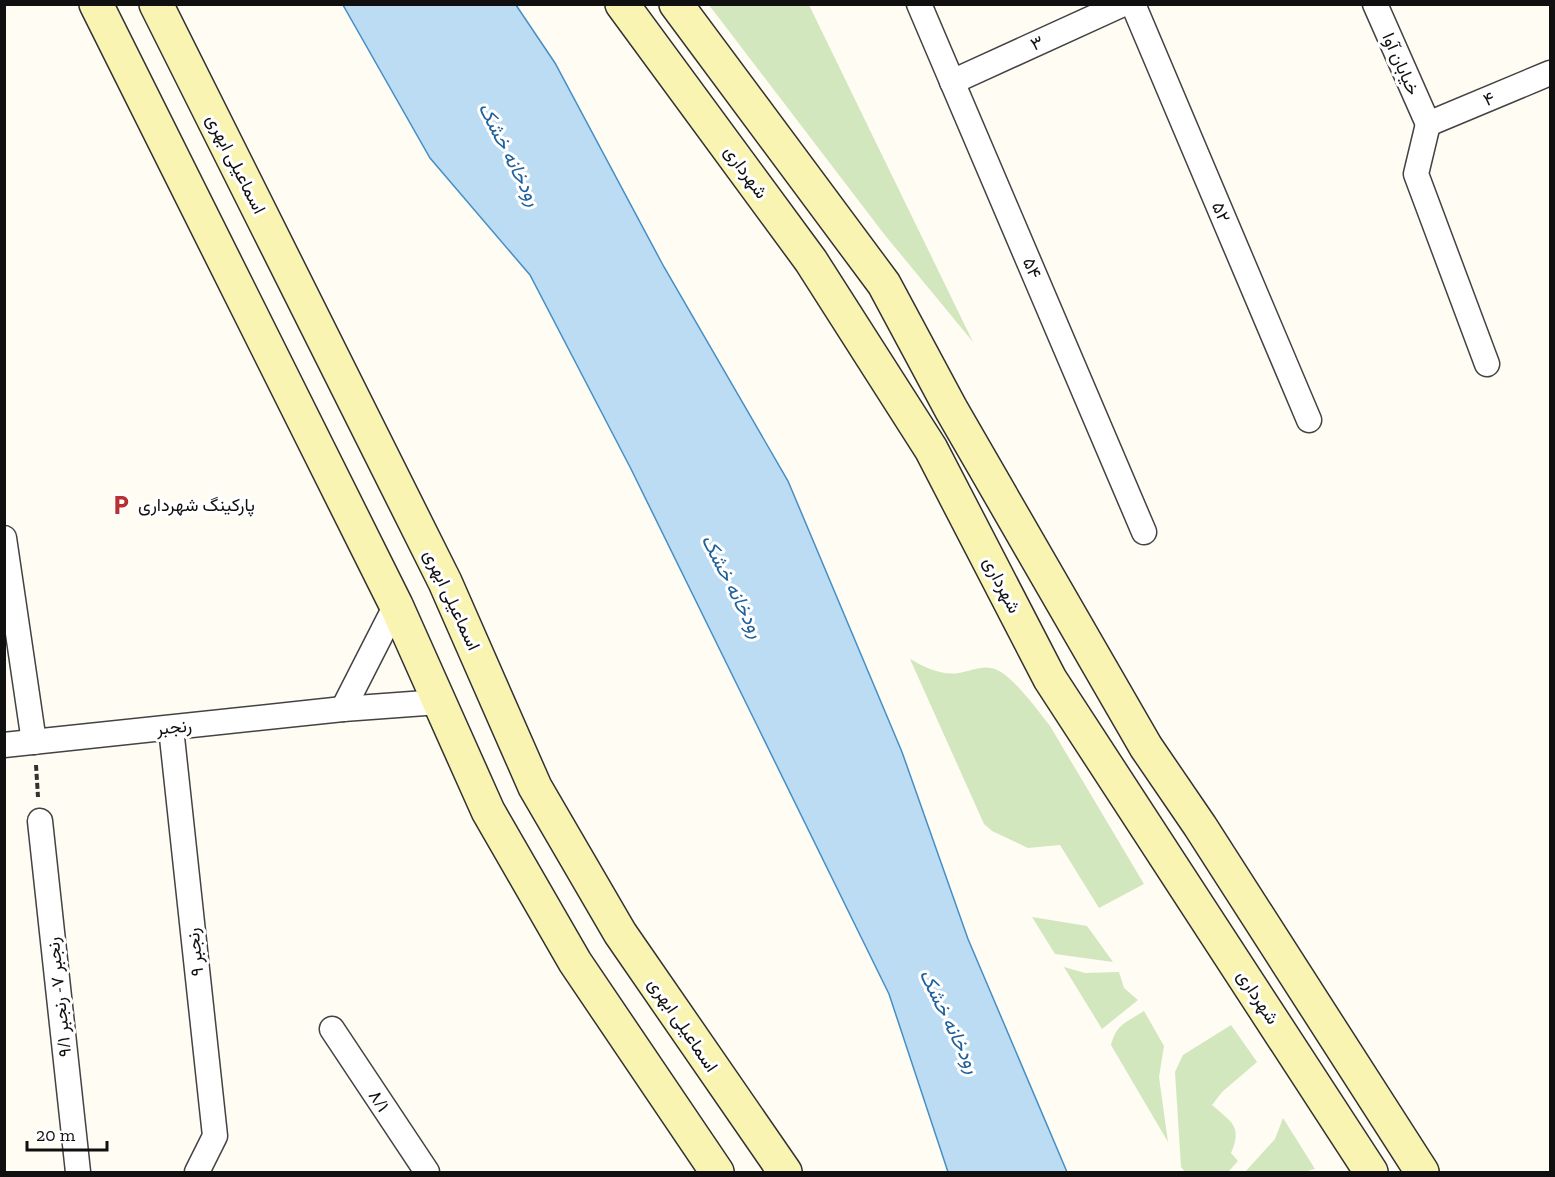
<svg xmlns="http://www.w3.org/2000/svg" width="1555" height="1177" font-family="'Zilla Slab',Vazirmatn,serif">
	<rect width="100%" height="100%" fill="#fefcf3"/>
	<g fill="#d2e7be">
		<polygon points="709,5 809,5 973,342 884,234"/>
		<path d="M910 659C924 667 942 676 959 673 972 671 985 663 999 671 1014 678 1039 712 1050 726L1144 884 1099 908 1060 845 1028 848 992 831 984 824Z"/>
		<polygon points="1032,917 1087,926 1113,962 1055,954"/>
		<polygon points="1064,967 1085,973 1119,972 1124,988 1138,1000 1102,1029"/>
		<path d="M1144 1011 1164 1046 1159 1077 1168 1142 1111 1045C1117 1023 1126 1023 1144 1011Z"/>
		<path d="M1231 1025 1257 1062 1222 1092 1212 1105C1231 1122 1243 1126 1231 1153L1238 1161 1228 1172H1185L1181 1167 1175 1072 1183 1055Z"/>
		<polygon points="1283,1118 1315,1169 1303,1172 1245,1172 1275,1139"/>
	</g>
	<polygon fill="#bbdcf3" stroke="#468fc5" stroke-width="1.5" points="343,5 516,5 555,63 664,267 788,481 902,752 968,939 1067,1172 948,1172 889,994 631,469 530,275 430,158"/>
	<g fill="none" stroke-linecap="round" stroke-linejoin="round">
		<g stroke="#434343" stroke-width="27">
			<g id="street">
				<polyline points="919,4 1144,532"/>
				<polyline points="1133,4 1309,420"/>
				<polyline points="1375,4 1428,124"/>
				<polyline points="952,82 1123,4"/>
				<polyline points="1428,124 1416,174 1487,364"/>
				<polyline points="1428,124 1550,73"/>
				<polyline points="4,538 34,742"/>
				<polyline points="343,709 396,605"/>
				<polyline points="171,728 215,1136 197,1172"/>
				<polyline points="4,745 343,709 439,702"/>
				<polyline points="40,821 78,1172"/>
				<polyline points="332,1029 427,1172"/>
			</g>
		</g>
		<g stroke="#323232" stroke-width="36">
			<g id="secondary">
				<polyline points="96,4 396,605 488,811 575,962 717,1172"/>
				<polyline points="156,4 445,582 535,787 620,933 785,1172"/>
				<polyline points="622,4 811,261 931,449 1050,679 1371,1172"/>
				<polyline points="676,4 884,284 951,409 1146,747 1200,826 1422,1172"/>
			</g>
		</g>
		<polyline stroke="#323232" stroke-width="4" stroke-dasharray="6 3" stroke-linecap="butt" points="36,765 38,797"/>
		<use href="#street" stroke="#fff" stroke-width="24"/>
		<use href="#secondary" stroke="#faf4b3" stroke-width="33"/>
	</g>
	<defs>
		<g id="parking-bare" transform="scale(1.62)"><path d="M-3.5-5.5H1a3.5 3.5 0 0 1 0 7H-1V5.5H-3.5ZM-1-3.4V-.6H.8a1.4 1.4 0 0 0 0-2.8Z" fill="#b83032" stroke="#fff" stroke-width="2.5" paint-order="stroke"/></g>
	</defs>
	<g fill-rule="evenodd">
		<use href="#parking-bare" x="121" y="505"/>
	</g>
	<g text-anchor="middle" stroke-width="6" stroke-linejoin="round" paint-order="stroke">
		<g font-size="18" fill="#101010" stroke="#fff">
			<text transform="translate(1037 43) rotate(-24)" y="6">۳</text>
			<text transform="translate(1401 64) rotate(66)" y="6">خیابان آوا</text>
			<text transform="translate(1489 99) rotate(-23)" y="6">۴</text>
			<text transform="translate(236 164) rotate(63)" y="6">اسماعیلی ابهری</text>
			<text transform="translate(746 172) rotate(54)" y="6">شهرداری</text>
			<text transform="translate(1221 212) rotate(67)" y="6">۵۲</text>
			<text transform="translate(1032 268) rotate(67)" y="6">۵۴</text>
			<text transform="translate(1002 585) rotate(63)" y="6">شهرداری</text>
			<text transform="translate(452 600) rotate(65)" y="6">اسماعیلی ابهری</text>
			<text transform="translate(174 727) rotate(-6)" y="6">رنجبر</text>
			<text transform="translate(195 952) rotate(-96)" y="6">رنجبر ۹</text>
			<text transform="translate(59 997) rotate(-96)" y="6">رنجبر ۷- رنجبر ۹/۱</text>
			<text transform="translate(1258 997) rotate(57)" y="6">شهرداری</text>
			<text transform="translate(683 1025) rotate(56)" y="6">اسماعیلی ابهری</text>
			<text transform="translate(379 1101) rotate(57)" y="6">۸/۱</text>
		</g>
		<g font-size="18" fill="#101010" stroke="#fff" text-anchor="start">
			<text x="138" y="511">پارکینگ شهرداری</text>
		</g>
		<g font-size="20" font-style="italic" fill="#20619b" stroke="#fff">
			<text transform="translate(510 154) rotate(63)" y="7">رودخانه خشک</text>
			<text transform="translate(733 586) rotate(63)" y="7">رودخانه خشک</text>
			<text transform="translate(950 1021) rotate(64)" y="7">رودخانه خشک</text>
		</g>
	</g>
	<rect width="1555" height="1177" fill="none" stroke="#101010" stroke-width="12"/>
	<path d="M27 1141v9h80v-9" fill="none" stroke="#101010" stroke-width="3"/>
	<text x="36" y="1141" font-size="18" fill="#101010" stroke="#ffffff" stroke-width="4.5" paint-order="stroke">20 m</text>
</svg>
